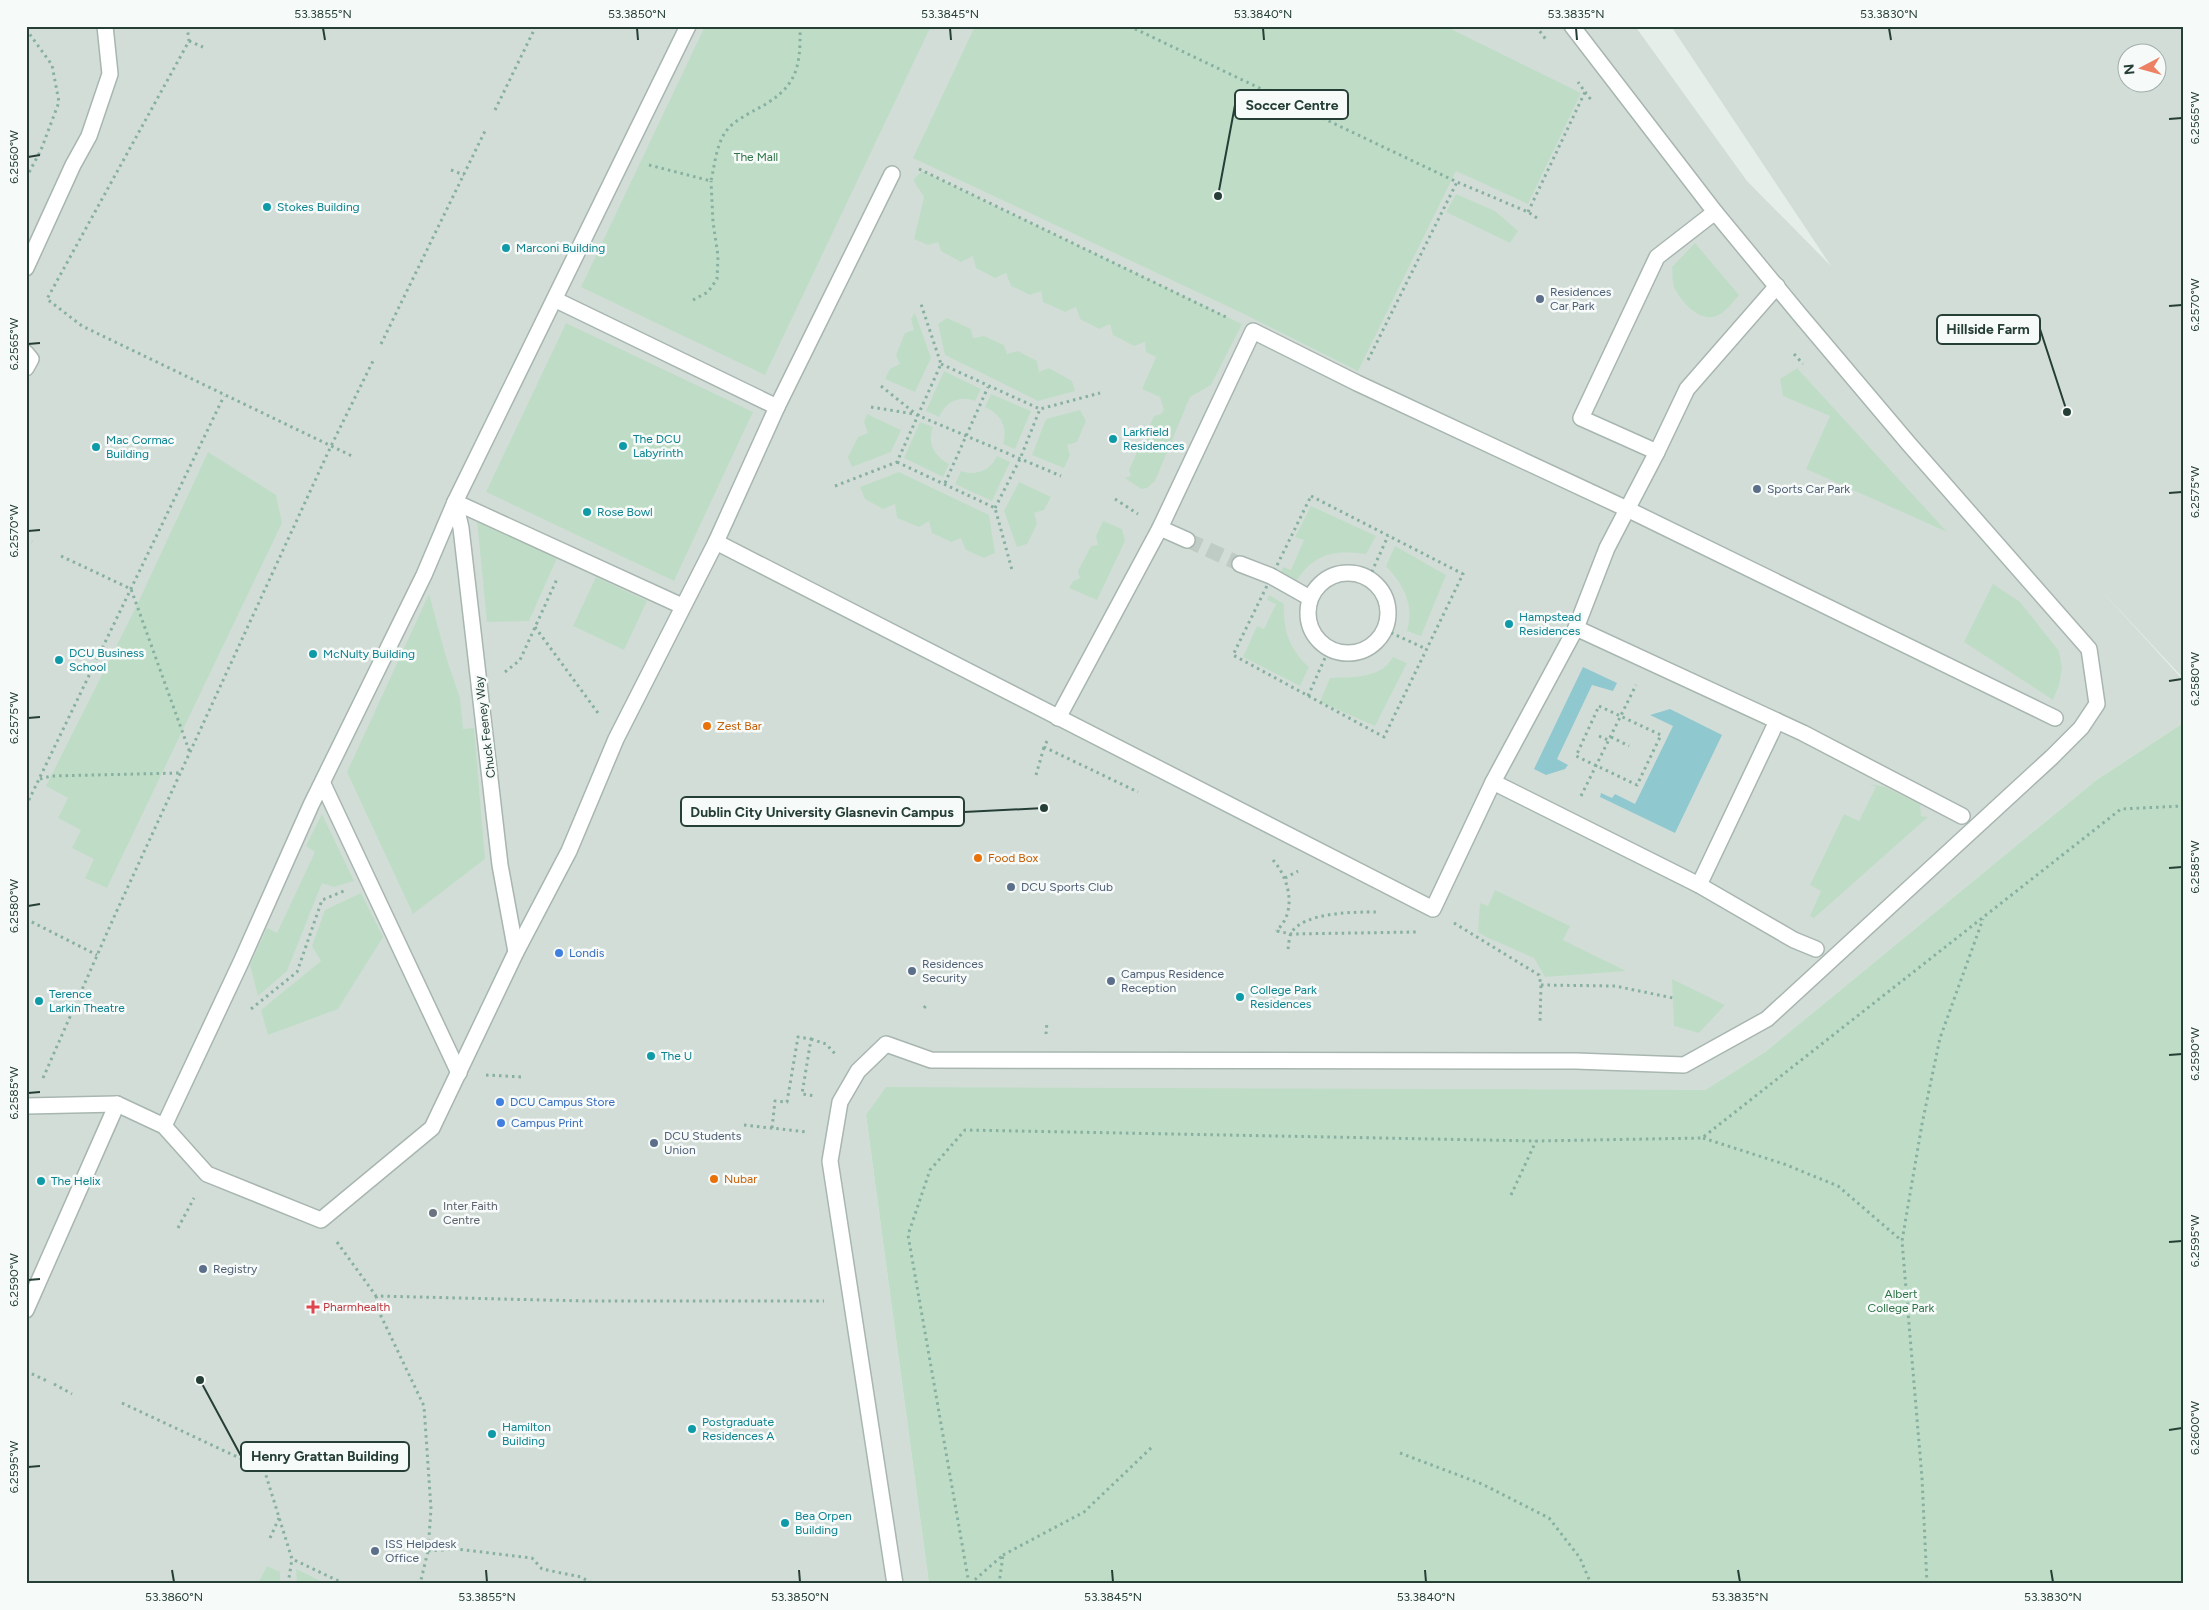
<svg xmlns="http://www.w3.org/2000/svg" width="2209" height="1610" font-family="Figtree,sans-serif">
	<rect width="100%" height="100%" fill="#e5eee9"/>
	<path fill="#d3ddd8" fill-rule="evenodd" d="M26 26H1635L1747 181 1831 266 1671 26H2183V678L2099 588 2183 680V723L2095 781 1765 1052 1705 1090 866 1115 929 1584H26ZM2126 52H2156V82H2126Z"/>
	<g fill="#bfddc6">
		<polygon points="705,26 931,26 765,375 581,287"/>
		<polygon points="975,26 1445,26 1581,93 1528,204 1456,171 1358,371 1246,315 913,158"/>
		<polygon points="922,171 1242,324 1211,385 1190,397 1155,481 1147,488 1141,489 1125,478 1131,476 1129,470 1140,445 1149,443 1145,435 1154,416 1161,414 1164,410 1160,397 1142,389 1156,357 1146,352 1145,342 1134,346 1113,335 1110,324 1099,329 1080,319 1076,307 1065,312 1043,302 1041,291 1030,295 1011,286 1006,273 995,278 976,268 973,256 961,262 941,251 938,242 928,245 914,239 924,197 913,180"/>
		<polygon points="1456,194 1495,211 1518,231 1510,243 1446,212"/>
		<path d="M1695 243 1739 295C1732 303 1723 316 1712 317 1696 319 1680 300 1674 287 1672 281 1673 273 1672 267Z"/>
		<polygon points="915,313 931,358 915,392 885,379 890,369 900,364 896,355 905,333 914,330 911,319"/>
		<polygon points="947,318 971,329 973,338 984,336 1004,345 1007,354 1018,351 1037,361 1039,372 1049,368 1072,381 1075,391 1038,401 945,355 938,324"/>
		<polygon points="566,323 753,412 674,581 486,492"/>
		<polygon points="1797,368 1947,532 1806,469 1830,416 1783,396 1780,379"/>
		<path d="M944 371 981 389 975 401C959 395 946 402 939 417L926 411Z"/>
		<path d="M991 394 1031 411 1015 449 1003 444C1008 427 1001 414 985 407Z"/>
		<polygon points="1080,410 1086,421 1077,442 1067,445 1070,455 1064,468 1032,455 1046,419"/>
		<polygon points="867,414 901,430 891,452 852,467 848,457 858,437 868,433 864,422"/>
		<path d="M920 422 933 427C927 443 934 456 949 464L943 477 904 458Z"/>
		<polygon points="208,452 276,495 282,523 107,888 85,878 94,859 72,848 81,830 58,818 68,798 46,786 137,605"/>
		<path d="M997 456 1010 462 992 501 955 484 961 471C976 476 990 471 997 456Z"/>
		<polygon points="899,472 989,515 995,553 984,558 966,550 961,538 951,542 932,533 929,521 919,527 897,518 895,504 883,509 865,499 860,487"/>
		<polygon points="1019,482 1051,497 1044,510 1034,513 1037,524 1027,544 1017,547 1004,511"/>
		<path d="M1311 506 1376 536 1366 554C1334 550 1314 553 1296 582L1280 574 1283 567 1291 570 1304 540 1295 537Z"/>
		<polygon points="477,521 557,558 529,621 487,622"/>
		<polygon points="1103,521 1122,529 1125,541 1097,600 1069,588 1073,581 1080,578 1078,571 1091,546 1098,545 1096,536"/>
		<path d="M1395 546 1446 575 1421 636 1407 631C1415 606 1403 584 1386 566Z"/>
		<polygon points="596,577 647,601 624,650 573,626"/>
		<polygon points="1993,584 2020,602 2059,651 2062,668 2059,685 2053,700 1964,642"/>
		<polygon points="429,594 446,657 460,698 463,729 474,728 485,859 413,914 347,772"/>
		<path d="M1269 595 1284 604C1283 630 1289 649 1309 667L1300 686 1243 657 1257 626 1264 629 1276 604 1267 600Z"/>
		<path d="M1393 657 1407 663 1375 726 1320 702 1330 678C1351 677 1381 679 1393 657Z"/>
		<polygon points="2183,723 2183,1584 929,1584 866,1115 886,1087 1705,1090 1765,1052 2095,781"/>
		<polygon points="1869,784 1885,787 1920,804 1921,816 1928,817 1814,918 1810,916 1821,891 1810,885 1844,814 1859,821 1876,787"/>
		<polygon points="322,814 354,881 334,887 322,883 287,971 258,996 250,965 267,928 277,933 315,852 306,846"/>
		<polygon points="1495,890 1570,926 1563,940 1626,971 1545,977 1534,958 1486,937 1478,932 1480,903 1488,906"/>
		<polygon points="361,893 383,937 338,1009 268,1035 261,1010 321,961 312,946 325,910"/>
		<polygon points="1672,979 1725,1005 1699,1033 1674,1026"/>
		<polygon points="267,1566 280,1572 280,1584 258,1584"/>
		<polygon points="296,1569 327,1584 297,1584"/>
	</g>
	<g fill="#90c8d0">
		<polygon points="1583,667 1617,683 1613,691 1592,685 1557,759 1568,765 1565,769 1546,775 1534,769"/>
		<polygon points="1670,709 1722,735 1675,833 1600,797 1601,793 1612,798 1615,794 1635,804 1673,726 1650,715"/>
	</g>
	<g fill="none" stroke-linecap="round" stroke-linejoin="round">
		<polyline stroke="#bfcbc5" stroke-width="15" stroke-dasharray="15 8" stroke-linecap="butt" points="1187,540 1240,564"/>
		<g stroke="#a8b6b0" stroke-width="18">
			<g id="minor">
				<polyline points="1715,212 1657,257 1581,418 1657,452 1687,389 1777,286"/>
				<polyline points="26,268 73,165 89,136 110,74 105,26"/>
				<polyline points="26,353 31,359 26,368"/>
				<polyline points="777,407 892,174"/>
				<polyline points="455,502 461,528 500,865 516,952"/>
				<polyline points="455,502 682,606"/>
				<polyline points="1160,528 1187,540"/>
				<polyline points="716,542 1433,909 1493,782 1576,628 1607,548 1657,452"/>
				<polyline points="1240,564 1271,576 1310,598"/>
				<circle cx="1348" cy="613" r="40"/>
				<polyline points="1576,628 1803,733 1962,816"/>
				<polyline points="1058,718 1160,528 1253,331 1357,383 1627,509 2055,718"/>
				<polyline points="1493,782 1699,885 1794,940 1816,949"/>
				<polyline points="323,784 459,1073"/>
				<polyline points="1699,885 1777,721"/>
				<polyline points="26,1106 117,1104 164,1126 207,1174 321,1220 432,1128 516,952 569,851 616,739 716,542 777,407 556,300"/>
				<polyline points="164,1126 241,962 311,805 424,575 455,502 688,26"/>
				<polyline points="26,1310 117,1104"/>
				<polyline points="895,1584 830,1161 840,1102 858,1071 886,1044 931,1060 1576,1061 1684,1065 1767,1019 2052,757 2081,728 2097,704 2089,649 1909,444 1800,315 1715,212 1572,26"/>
			</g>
		</g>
		<g stroke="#87b0a1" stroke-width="3" stroke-dasharray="2.5 4" stroke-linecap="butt">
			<polyline points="187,26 189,41 47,299 82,326 352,456"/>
			<polyline points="1129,26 1457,182 1528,212 1537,218"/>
			<polyline points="1536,26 1547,41"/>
			<polyline points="26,29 52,65 59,102 41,150 26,178"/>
			<polyline points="189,41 203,47"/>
			<polyline points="1585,92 1592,101"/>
			<polyline points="495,110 536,26"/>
			<path d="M649 165 711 181C715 164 716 144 727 130 733 122 746 115 755 110 796 89 801 70 800 26"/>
			<polyline points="919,169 1228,318"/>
			<polyline points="451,170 464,175"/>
			<polyline points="1528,212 1585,92 1578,82"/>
			<polyline points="693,300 708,292 717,279 718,256 713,222 711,181"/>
			<polyline points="381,344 485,131"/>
			<polyline points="1794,354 1803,364"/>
			<polyline points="1368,360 1457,182"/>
			<polyline points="941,364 1040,409"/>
			<polyline points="881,386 917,415 1061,476"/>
			<polyline points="871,407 914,414"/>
			<polyline points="897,462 995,508 1012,570"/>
			<polyline points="945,483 988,387"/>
			<polyline points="835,486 897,462 941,364 921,304"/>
			<polygon points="1311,496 1463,574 1384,737 1233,655"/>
			<polyline points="1115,499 1138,514"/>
			<polyline points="995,508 1020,459 1040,409 1100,393"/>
			<polyline points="26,539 32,542"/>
			<polyline points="61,556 131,589 190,753"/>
			<polyline points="1369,578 1388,536"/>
			<polyline points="535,627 598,713"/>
			<polyline points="1385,630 1426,649"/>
			<polyline points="505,672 520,660 557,579"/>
			<polyline points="1308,696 1329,649"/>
			<polygon points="1599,706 1661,735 1637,785 1576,756"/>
			<polyline points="1599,736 1610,741"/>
			<polyline points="1611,737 1629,746"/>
			<polyline points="1047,741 1044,747 1138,792"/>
			<polyline points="1036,775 1044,747"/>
			<polyline points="40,779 51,776 181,773"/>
			<polyline points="1581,796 1636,685"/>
			<polyline points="26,806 224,396"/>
			<path d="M1273 860C1289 878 1298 912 1276 931"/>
			<polyline points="1285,878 1298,871"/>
			<polyline points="26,919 97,955"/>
			<polyline points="1454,923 1539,975 1541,985 1540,1022"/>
			<polyline points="1277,931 1291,934 1416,932"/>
			<path d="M1288 949C1289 944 1289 937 1291 933 1304 912 1354 912 1376 912"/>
			<polyline points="1541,985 1615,986 1673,998"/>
			<polyline points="924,1008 927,1004"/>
			<polyline points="251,1009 297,972 322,900 344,891"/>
			<polyline points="1046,1034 1047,1022"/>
			<polyline points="811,1039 826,1044 837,1056"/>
			<polyline points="486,1075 523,1077"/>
			<polyline points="43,1078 114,917 331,446 373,361"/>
			<polyline points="744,1125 807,1132"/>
			<polyline points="772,1128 775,1101 787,1102 798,1037 811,1039 802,1094 815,1096"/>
			<polyline points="1703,1138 1784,1164 1838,1186 1902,1241"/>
			<polyline points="1511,1195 1536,1141"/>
			<polyline points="178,1228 194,1198"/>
			<polyline points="337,1242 376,1296 585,1301 824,1301"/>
			<polyline points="376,1296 381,1316 424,1406 431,1509 428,1551 420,1584"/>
			<polyline points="26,1371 47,1381"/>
			<polyline points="54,1384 72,1394"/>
			<polyline points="122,1403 244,1460"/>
			<polyline points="1400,1453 1482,1484 1549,1518 1580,1558 1591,1584"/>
			<polyline points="264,1469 292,1559 345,1584"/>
			<polyline points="270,1538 279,1518"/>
			<polyline points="428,1551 456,1549 532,1558 542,1569 581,1577 593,1584"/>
			<polyline points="1003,1555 1084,1512 1152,1447"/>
			<polyline points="288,1584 292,1559"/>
			<polyline points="969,1584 908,1235 930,1170 965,1130 1536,1141 1702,1138 2121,809 2183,806"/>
			<polyline points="970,1584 1003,1555 999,1584"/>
			<polyline points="1927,1584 1922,1478 1902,1241 1922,1124 1940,1038 1983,919"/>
		</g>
		<use href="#minor" stroke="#fff" stroke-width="15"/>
	</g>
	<path fill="none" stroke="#253f37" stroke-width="2" d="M323 28 325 40M637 28 638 40M950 28 951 40M1263 28 1264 40M1576 28 1577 40M1889 28 1891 40M2169 119 2182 118M28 157 40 155M2169 306 2182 305M28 344 40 343M2169 493 2182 492M28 531 40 530M2169 681 2182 679M28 718 40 717M2169 868 2182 867M28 906 40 904M2169 1055 2182 1054M28 1093 40 1092M2169 1242 2182 1241M28 1280 40 1279M2169 1430 2182 1428M28 1467 40 1466M172 1570 174 1582M486 1570 487 1582M799 1570 800 1582M1112 1570 1113 1582M1425 1570 1426 1582M1738 1570 1740 1582M2051 1570 2053 1582"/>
	<g fill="#0f9aa8" stroke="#f6faf8" stroke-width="2">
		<circle cx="267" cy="207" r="5"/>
		<circle cx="506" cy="248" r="5"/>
		<circle cx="1113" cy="439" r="5"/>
		<circle cx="623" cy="446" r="5"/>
		<circle cx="96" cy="447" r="5"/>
		<circle cx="587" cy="512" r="5"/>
		<circle cx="1509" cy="624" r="5"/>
		<circle cx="313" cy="654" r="5"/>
		<circle cx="59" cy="660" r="5"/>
		<circle cx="1240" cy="997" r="5"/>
		<circle cx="39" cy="1001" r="5"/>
		<circle cx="651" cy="1056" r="5"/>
		<circle cx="41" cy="1181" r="5"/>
		<circle cx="692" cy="1429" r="5"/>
		<circle cx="492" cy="1434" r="5"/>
		<circle cx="785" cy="1523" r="5"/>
	</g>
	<g fill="#5c6f8a" stroke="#f6faf8" stroke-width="2">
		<circle cx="1540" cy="299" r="5"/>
		<circle cx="1757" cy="489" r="5"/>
		<circle cx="1011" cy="887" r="5"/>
		<circle cx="912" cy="971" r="5"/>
		<circle cx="1111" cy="981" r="5"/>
		<circle cx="654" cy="1143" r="5"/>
		<circle cx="203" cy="1269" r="5"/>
		<circle cx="375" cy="1551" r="5"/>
	</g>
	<g fill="#e8710a" stroke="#f6faf8" stroke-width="2">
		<circle cx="707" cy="726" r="5"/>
		<circle cx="978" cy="858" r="5"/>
		<circle cx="714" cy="1179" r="5"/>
	</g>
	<g fill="#3f7fe0" stroke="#f6faf8" stroke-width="2">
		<circle cx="559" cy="953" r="5"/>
		<circle cx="500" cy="1102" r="5"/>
		<circle cx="501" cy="1123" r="5"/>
	</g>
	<circle fill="#6b7280" stroke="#f6faf8" stroke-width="2" cx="433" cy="1213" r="5"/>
	<path fill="#e0444e" stroke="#f6faf8" stroke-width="2" d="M310.5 1299.5h5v5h5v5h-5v5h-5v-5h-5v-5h5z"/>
	<g text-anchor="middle" stroke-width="5" stroke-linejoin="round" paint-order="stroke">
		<g font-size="12" fill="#307448" stroke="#f6faf8">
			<text x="756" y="161">The Mall</text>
			<text x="1901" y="1298">Albert<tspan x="1901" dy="14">College Park</tspan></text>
		</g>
		<g font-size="12" fill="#0d838f" stroke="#f6faf8" text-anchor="start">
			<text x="277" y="211">Stokes Building</text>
			<text x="516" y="252">Marconi Building</text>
			<text x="1123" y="436">Larkfield<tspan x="1123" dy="14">Residences</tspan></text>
			<text x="633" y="443">The DCU<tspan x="633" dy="14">Labyrinth</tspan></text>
			<text x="106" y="444">Mac Cormac<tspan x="106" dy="14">Building</tspan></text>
			<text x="597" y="516">Rose Bowl</text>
			<text x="1519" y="621">Hampstead<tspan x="1519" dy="14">Residences</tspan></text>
			<text x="69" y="657">DCU Business<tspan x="69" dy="14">School</tspan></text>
			<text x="323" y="658">McNulty Building</text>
			<text x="1250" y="994">College Park<tspan x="1250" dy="14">Residences</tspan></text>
			<text x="49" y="998">Terence<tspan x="49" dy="14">Larkin Theatre</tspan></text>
			<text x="661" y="1060">The U</text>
			<text x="51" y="1185">The Helix</text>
			<text x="702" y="1426">Postgraduate<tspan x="702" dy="14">Residences A</tspan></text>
			<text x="502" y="1431">Hamilton<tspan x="502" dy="14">Building</tspan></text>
			<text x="795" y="1520">Bea Orpen<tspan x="795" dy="14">Building</tspan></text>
		</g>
		<g font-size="12" fill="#4e5e75" stroke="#f6faf8" text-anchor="start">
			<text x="1550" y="296">Residences<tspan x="1550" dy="14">Car Park</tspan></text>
			<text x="1767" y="493">Sports Car Park</text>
			<text x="1021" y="891">DCU Sports Club</text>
			<text x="922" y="968">Residences<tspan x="922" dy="14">Security</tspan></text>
			<text x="1121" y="978">Campus Residence<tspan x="1121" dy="14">Reception</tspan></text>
			<text x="664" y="1140">DCU Students<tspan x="664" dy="14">Union</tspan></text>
			<text x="213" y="1273">Registry</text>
			<text x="385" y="1548">ISS Helpdesk<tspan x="385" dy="14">Office</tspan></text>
		</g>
		<g font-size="12" fill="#c56008" stroke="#f6faf8" text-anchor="start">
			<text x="717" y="730">Zest Bar</text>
			<text x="988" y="862">Food Box</text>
			<text x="724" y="1183">Nubar</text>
		</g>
		<g font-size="12" fill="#253f37" stroke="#f6faf8">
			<text transform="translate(485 727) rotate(-97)" y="4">Chuck Feeney Way</text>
		</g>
		<g font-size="12" fill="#366cbe" stroke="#f6faf8" text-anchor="start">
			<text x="569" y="957">Londis</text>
			<text x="510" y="1106">DCU Campus Store</text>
			<text x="511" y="1127">Campus Print</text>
		</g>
		<g font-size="12" fill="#5b616d" stroke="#f6faf8" text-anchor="start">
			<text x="443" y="1210">Inter Faith<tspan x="443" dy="14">Centre</tspan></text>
		</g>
		<g font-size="12" fill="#be3a42" stroke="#f6faf8" text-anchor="start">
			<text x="323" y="1311">Pharmhealth</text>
		</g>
	</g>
	<path fill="none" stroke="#253f37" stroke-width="2" d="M1218 196L1235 105M2067 412L2040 329M1044 808L964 812M200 1380L241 1456"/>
	<g fill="#253f37" stroke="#f6faf8" stroke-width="2">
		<circle cx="1218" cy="196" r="5"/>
		<circle cx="2067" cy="412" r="5"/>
		<circle cx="1044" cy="808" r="5"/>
		<circle cx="200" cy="1380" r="5"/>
	</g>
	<g fill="#f6faf8" stroke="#253f37" stroke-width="2">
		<rect x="1235" y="90" width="113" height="29" rx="5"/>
		<rect x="1937" y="315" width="103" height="29" rx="5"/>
		<rect x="681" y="797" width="283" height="29" rx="5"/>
		<rect x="241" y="1442" width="168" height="29" rx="5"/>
	</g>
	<g font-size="14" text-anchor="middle" font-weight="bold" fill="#253f37">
		<text x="1292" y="110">Soccer Centre</text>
		<text x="1988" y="334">Hillside Farm</text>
		<text x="822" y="817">Dublin City University Glasnevin Campus</text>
		<text x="325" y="1461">Henry Grattan Building</text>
	</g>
	<rect width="2209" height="1610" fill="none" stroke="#f6faf8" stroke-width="55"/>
	<g transform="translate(2142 68) rotate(264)"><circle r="24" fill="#f6faf8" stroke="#a2afab"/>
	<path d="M0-4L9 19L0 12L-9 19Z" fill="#ec8164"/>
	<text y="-8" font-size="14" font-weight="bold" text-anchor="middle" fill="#253f37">N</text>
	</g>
	<rect x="28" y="28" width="2154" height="1554" fill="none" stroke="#253f37" stroke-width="2"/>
	<g font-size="12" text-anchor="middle" fill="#253f37">
		<text x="323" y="18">53.3855°N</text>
		<text x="637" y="18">53.3850°N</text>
		<text x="950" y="18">53.3845°N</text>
		<text x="1263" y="18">53.3840°N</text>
		<text x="1576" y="18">53.3835°N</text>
		<text x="1889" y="18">53.3830°N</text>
		<text transform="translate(2195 118) rotate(-90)" y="4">6.2565°W</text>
		<text transform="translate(14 157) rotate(-90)" y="4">6.2560°W</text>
		<text transform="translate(2195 305) rotate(-90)" y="4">6.2570°W</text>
		<text transform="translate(14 344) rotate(-90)" y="4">6.2565°W</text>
		<text transform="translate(2195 492) rotate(-90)" y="4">6.2575°W</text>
		<text transform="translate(14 531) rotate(-90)" y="4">6.2570°W</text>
		<text transform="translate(2195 679) rotate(-90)" y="4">6.2580°W</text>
		<text transform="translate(14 718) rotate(-90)" y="4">6.2575°W</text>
		<text transform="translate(2195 867) rotate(-90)" y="4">6.2585°W</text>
		<text transform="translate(14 906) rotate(-90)" y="4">6.2580°W</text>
		<text transform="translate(2195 1054) rotate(-90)" y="4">6.2590°W</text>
		<text transform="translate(14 1093) rotate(-90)" y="4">6.2585°W</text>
		<text transform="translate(2195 1241) rotate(-90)" y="4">6.2595°W</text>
		<text transform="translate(14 1280) rotate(-90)" y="4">6.2590°W</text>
		<text transform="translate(2195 1428) rotate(-90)" y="4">6.2600°W</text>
		<text transform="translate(14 1467) rotate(-90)" y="4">6.2595°W</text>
		<text x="174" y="1601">53.3860°N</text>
		<text x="487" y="1601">53.3855°N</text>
		<text x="800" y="1601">53.3850°N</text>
		<text x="1113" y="1601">53.3845°N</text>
		<text x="1426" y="1601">53.3840°N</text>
		<text x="1740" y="1601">53.3835°N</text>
		<text x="2053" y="1601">53.3830°N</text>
	</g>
</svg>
